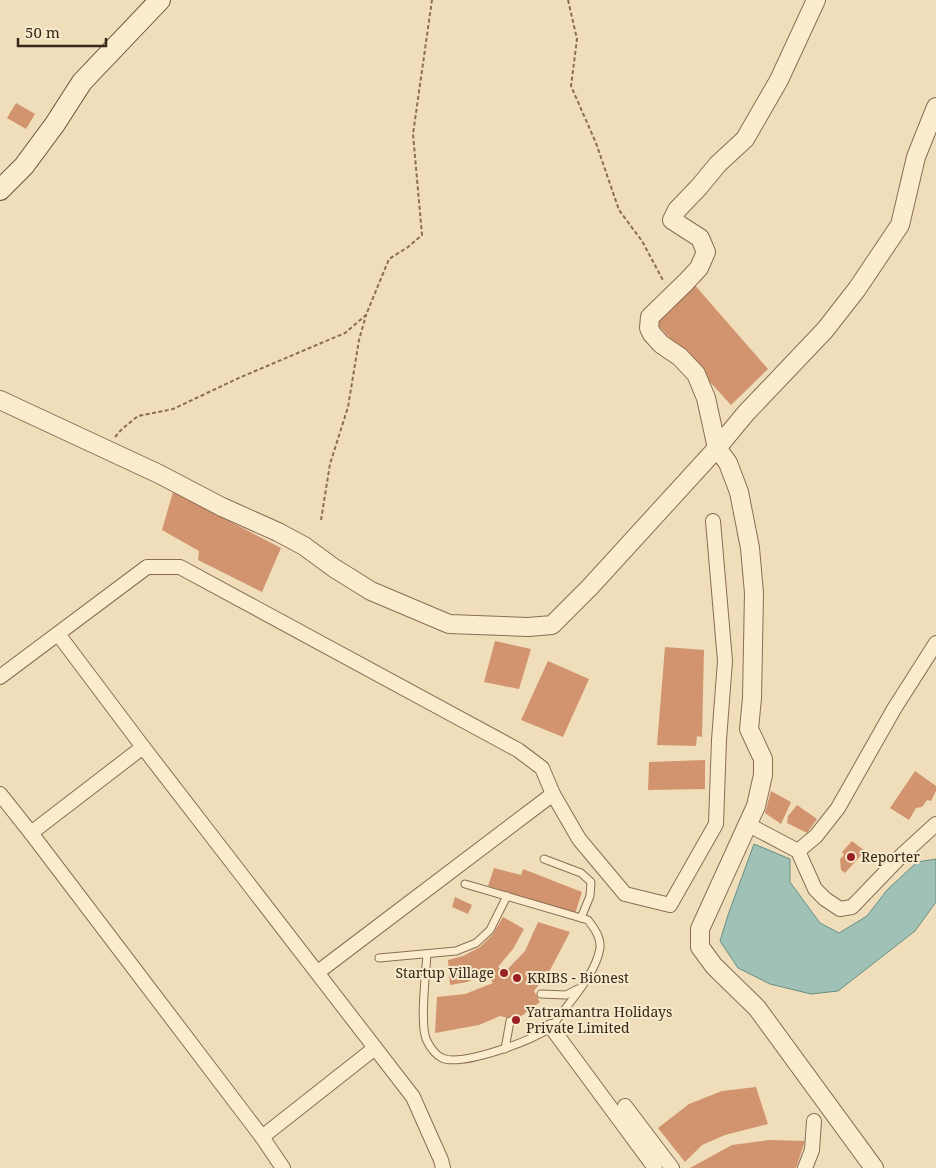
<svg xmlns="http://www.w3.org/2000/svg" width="936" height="1168" font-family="'Noto Serif',serif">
	<rect width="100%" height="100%" fill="#f0debb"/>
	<polygon fill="#a0c1b6" stroke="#678f83" points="754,844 790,859 790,882 820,923 839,933 867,916 887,890 917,862 936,859 936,902 915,931 838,991 811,994 770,984 738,968 720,941 728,915"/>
	<g fill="#d1946e">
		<polygon points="16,103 35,114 26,129 7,118"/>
		<polygon points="693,283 768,369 731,405 657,324"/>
		<polygon points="173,492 281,548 262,592 198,560 199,551 162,530"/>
		<polygon points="495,641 531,649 519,689 484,682"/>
		<polygon points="665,647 704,650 702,737 697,736 696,746 657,745"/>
		<polygon points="548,661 589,679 563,737 521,720"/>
		<polygon points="705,760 705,789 648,790 649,762"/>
		<polygon points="915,771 936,786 936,791 931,801 927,800 922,807 916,808 909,820 890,808"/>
		<polygon points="771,791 791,802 781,824 765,813"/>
		<polygon points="797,805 817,819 807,833 787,823 788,816"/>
		<polygon points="852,841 865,851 845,873 841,870 840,859 844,855 842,852"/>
		<polygon points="494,868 521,875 523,869 582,892 575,914 488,886"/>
		<polygon points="455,897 472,905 468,914 452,907"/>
		<polygon points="503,917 524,929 513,949 498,967 504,973 525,951 538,922 570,932 549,972 534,991 540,1002 516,1020 500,1016 479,1025 435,1033 437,997 465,994 493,983 487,974 467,982 450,985 448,960 463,956 480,947 493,934"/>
		<polygon points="756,1087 768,1124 725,1135 702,1145 685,1162 658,1128 689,1104 722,1091"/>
		<polygon points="770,1140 805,1141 796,1168 690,1168 732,1145"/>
	</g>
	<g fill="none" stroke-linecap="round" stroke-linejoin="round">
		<g stroke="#896e54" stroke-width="9">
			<g id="service">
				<polyline points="544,859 581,873 591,882 590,896 581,918"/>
				<path d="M427 954C426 972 419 1027 427 1041 430 1047 436 1055 442 1058 461 1067 534 1040 550 1028 555 1024 558 1017 562 1013 576 994 596 972 600 948 601 937 594 928 588 920L465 884"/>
				<polyline points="379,958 456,951 476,943 490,930 507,896"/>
				<polyline points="541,994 566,995 578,989"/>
				<polyline points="505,1049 510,1021"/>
			</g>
		</g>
		<g stroke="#896e54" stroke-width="16">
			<g id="minor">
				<polyline points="58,634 143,747 413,1097 441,1160 443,1168"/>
				<polyline points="0,677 147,567 180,567 518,750 542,768 553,794 579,839 625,894 670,905 716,824 719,740 725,661 713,521"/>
				<polyline points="0,794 31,833 262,1137 283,1168"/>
				<polyline points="747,824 798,851 815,889 825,899 840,909 852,907 902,855 936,824"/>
				<polyline points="31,833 143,747"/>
				<polyline points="798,851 816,836 838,808 894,709 936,643"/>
				<polyline points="318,972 553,794"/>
				<polyline points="551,1027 655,1168"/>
				<polyline points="625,1106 672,1168"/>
				<polyline points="262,1137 375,1048"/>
				<polyline points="805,1168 812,1150 814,1121"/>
			</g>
		</g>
		<g stroke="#896e54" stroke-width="20">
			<g id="tertiary">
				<polyline points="816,0 779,80 745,139 718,164 699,187 677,210 672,220 700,238 706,252 699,268 686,282 650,317 649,328 652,334 661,344 680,357 696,374 706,398 717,448 728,463 739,492 750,548 754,593 752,698 749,729 763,759 763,775 756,806 700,929 700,947 714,966 757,1008 874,1168"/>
				<polyline points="0,400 159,474 222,507 278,532 304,546 334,568 371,591 449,624 528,627 552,625 590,587 717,448 746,413 825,330 857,289 900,225 916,157 936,107"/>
			</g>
		</g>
		<g stroke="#6a4f38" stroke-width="22">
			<polyline id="secondary" points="0,190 24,166 55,124 82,82 160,0"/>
		</g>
		<g stroke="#896e54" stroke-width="2" stroke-dasharray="4 2.5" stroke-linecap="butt">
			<polyline points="568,0 577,39 571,86 596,143 619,210 642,241 664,282"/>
			<polyline points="115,437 122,429 138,416 173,409 241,377 345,333 366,315 389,259 408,247 422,235 413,134 432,0"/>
			<polyline points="321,520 330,464 348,407 359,340 366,315"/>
		</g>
		<use href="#service" stroke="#fbecce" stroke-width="7"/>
		<use href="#minor" stroke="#fbecce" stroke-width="14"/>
		<use href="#tertiary" stroke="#fbecce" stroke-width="18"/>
		<use href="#secondary" stroke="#fbecce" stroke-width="20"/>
	</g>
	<g fill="#9b2026" stroke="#f7e9cb" stroke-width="2">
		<circle cx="851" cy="857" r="5"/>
		<circle cx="504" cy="973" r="5"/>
		<circle cx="517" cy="978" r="5"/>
		<circle cx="516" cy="1020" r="5"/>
	</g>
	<g text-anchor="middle" stroke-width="4" stroke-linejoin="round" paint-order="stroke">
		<g font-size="14" fill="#36271a" stroke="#f7e9cb" text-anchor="start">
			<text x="861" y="862">Reporter</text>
			<text x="494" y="978" text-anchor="end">Startup Village</text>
			<text x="527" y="983">KRIBS - Bionest</text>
			<text x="526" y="1017">Yatramantra Holidays<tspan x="526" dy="16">Private Limited</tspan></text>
		</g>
	</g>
	<path d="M18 38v8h88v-8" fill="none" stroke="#36271a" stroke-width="2.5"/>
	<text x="25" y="38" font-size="15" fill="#36271a" stroke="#f7e9cb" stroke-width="4" paint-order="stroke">50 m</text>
</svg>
